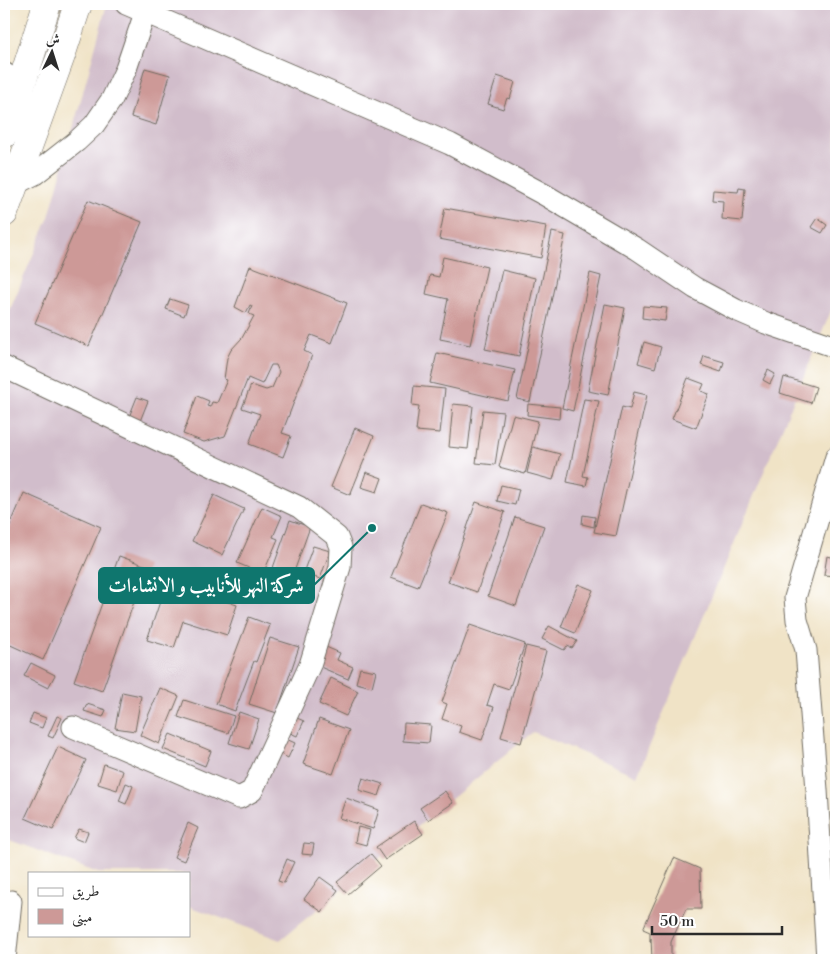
<svg xmlns="http://www.w3.org/2000/svg" width="840" height="964" font-family="'Libre Bodoni',Amiri,serif">
	<rect width="100%" height="100%" fill="#fff"/>
	<filter id="ink" filterUnits="userSpaceOnUse"><feTurbulence type="fractalNoise" baseFrequency=".02" numOctaves="2"/><feDisplacementMap in="SourceGraphic" scale="10" xChannelSelector="R" yChannelSelector="G"/><feConvolveMatrix kernelMatrix="1 2 1 2 8 2 1 2 1" color-interpolation-filters="sRGB"/></filter>
	<filter id="wash" filterUnits="userSpaceOnUse"><feTurbulence type="fractalNoise" baseFrequency=".0096" numOctaves="4" result="noise"/><feDisplacementMap in="SourceGraphic" scale="20" xChannelSelector="R" yChannelSelector="G"/><feGaussianBlur stdDeviation="1.12" result="paint"/><feColorMatrix in="noise" values="0 0 0 0 0 0 0 0 0 0 0 0 0 0 0 0 0 1.4 0 .05"/><feComposite in="paint" operator="in"/></filter>
	<g filter="url(#wash)">
		<rect width="100%" height="100%" fill="#f0e3c6"/>
		<polygon fill="#d1bdcb" points="107,4 836,4 836,299 637,776 533,732 280,940 189,906 189,873 98,873 4,838 4,324 49,217"/>
		<g id="blocks">
			<g fill="#cd9997">
				<polygon points="145,68 170,75 156,125 131,117"/>
				<polygon points="497,76 515,82 510,99 507,98 503,109 488,104"/>
				<polygon points="739,188 745,189 742,221 722,219 723,201 712,200 713,190 738,192"/>
				<polygon points="88,200 142,222 89,346 35,323"/>
				<polygon points="445,208 546,226 541,258 439,239"/>
				<polygon points="817,218 827,225 822,233 811,227"/>
				<polygon points="552,232 565,235 530,402 517,399"/>
				<polygon points="443,257 487,267 470,345 440,339 448,299 426,294 430,275 439,277"/>
				<polygon points="250,266 347,303 332,343 311,335 304,351 312,355 282,433 291,436 283,457 249,444 260,414 242,408 251,385 266,390 272,388 279,372 276,365 271,365 262,384 248,378 225,436 204,442 183,434 197,396 209,401 207,406 210,407 212,402 217,403 227,380 224,379 227,358 231,350 242,338 254,316 249,314 252,306 250,305 246,313 235,307"/>
				<polygon points="502,270 535,278 519,356 485,349"/>
				<polygon points="590,273 601,276 573,411 562,408"/>
				<polygon points="170,299 188,305 184,316 166,309"/>
				<polygon points="605,304 625,308 608,395 588,391"/>
				<polygon points="643,306 667,308 665,321 642,318"/>
				<polygon points="644,342 661,347 655,368 638,363"/>
				<polygon points="437,353 515,370 508,401 430,383"/>
				<polygon points="704,356 724,362 721,372 701,365"/>
				<polygon points="768,370 775,374 770,384 763,380"/>
				<polygon points="784,377 816,387 811,403 780,393"/>
				<polygon points="688,378 704,384 701,391 709,394 696,428 672,419"/>
				<polygon points="414,386 445,389 440,433 416,431 419,406 412,405"/>
				<polygon points="634,392 647,395 616,536 594,532 622,407 630,409"/>
				<polygon points="137,397 148,401 140,421 129,417"/>
				<polygon points="584,399 599,401 583,476 588,477 586,486 567,482"/>
				<polygon points="453,404 473,406 468,449 449,447"/>
				<polygon points="528,404 560,407 559,419 527,415"/>
				<polygon points="483,410 503,412 495,465 476,463"/>
				<polygon points="513,415 538,421 525,474 499,467"/>
				<polygon points="355,428 374,436 350,495 331,487"/>
				<polygon points="533,447 560,454 553,480 527,473"/>
				<polygon points="366,472 382,478 377,492 361,487"/>
				<polygon points="501,485 519,489 515,505 497,501"/>
				<polygon points="24,493 101,527 43,660 4,642 4,540"/>
				<polygon points="214,495 244,509 222,555 192,541"/>
				<polygon points="476,502 505,512 477,592 448,582"/>
				<polygon points="421,503 448,513 418,587 391,577"/>
				<polygon points="262,507 282,516 273,537 278,539 263,574 237,563"/>
				<polygon points="583,515 595,517 594,527 582,524"/>
				<polygon points="515,517 544,526 516,606 488,596"/>
				<polygon points="290,520 310,527 289,586 269,579"/>
				<polygon points="313,546 330,551 320,579 303,573"/>
				<polygon points="119,556 147,566 102,691 74,681"/>
				<polygon points="827,556 836,558 836,576 824,575"/>
				<polygon points="167,581 237,605 227,635 183,621 174,648 147,640"/>
				<polygon points="578,584 593,590 575,633 561,627"/>
				<polygon points="249,617 270,625 256,662 254,661 235,711 216,704"/>
				<polygon points="470,625 525,644 509,689 494,684 487,705 494,707 482,740 459,732 461,726 442,719 447,704 442,702"/>
				<polygon points="549,626 577,641 572,648 567,646 564,650 542,639"/>
				<polygon points="270,638 299,647 277,713 249,704"/>
				<polygon points="526,646 546,651 521,743 501,737"/>
				<polygon points="326,647 340,653 337,660 353,667 348,679 318,666"/>
				<polygon points="31,663 55,675 48,688 24,676"/>
				<polygon points="360,668 376,671 372,687 356,683"/>
				<polygon points="331,678 358,691 346,716 319,704"/>
				<polygon points="160,688 179,696 159,744 140,735"/>
				<polygon points="122,692 141,696 135,731 115,728"/>
				<polygon points="184,700 234,716 228,733 178,717"/>
				<polygon points="87,704 106,710 103,717 84,711"/>
				<polygon points="239,712 259,719 249,749 229,743"/>
				<polygon points="33,713 46,718 42,728 29,723"/>
				<polygon points="57,716 62,718 53,738 48,736"/>
				<polygon points="292,716 304,721 297,736 286,731"/>
				<polygon points="319,719 349,730 333,774 303,764"/>
				<polygon points="404,723 431,725 429,743 403,741"/>
				<polygon points="170,734 211,751 205,766 163,749"/>
				<polygon points="284,738 295,743 288,758 277,752"/>
				<polygon points="58,747 86,760 53,830 25,818"/>
				<polygon points="104,764 123,771 117,790 98,784"/>
				<polygon points="363,778 383,784 379,796 359,790"/>
				<polygon points="126,783 133,786 126,804 119,801"/>
				<polygon points="445,791 453,803 428,820 420,808"/>
				<polygon points="346,798 379,810 373,829 339,818"/>
				<polygon points="414,821 423,834 385,860 376,847"/>
				<polygon points="188,823 198,828 184,861 174,857"/>
				<polygon points="358,827 370,830 366,845 355,842"/>
				<polygon points="79,829 88,832 84,842 74,838"/>
				<polygon points="304,843 314,844 312,855 302,854"/>
				<polygon points="371,854 381,866 348,894 337,882"/>
				<polygon points="674,858 700,869 701,909 686,909 671,942 671,960 652,960 651,938 650,942 650,932 643,929"/>
				<polygon points="287,859 294,862 284,883 278,881"/>
				<polygon points="320,877 338,890 322,912 304,899"/>
				<polygon points="832,886 836,886 836,941"/>
			</g>
		</g>
	</g>
	<g filter="url(#ink)">
		<use href="#blocks" fill-opacity="0" stroke="#706b61" stroke-width="1"/>
		<g fill="none" stroke-linecap="round" stroke-linejoin="round">
			<g stroke="#706b61" stroke-width="23">
				<g id="minor">
					<polyline points="126,4 450,144 545,195 637,249 695,288 736,310 766,323 836,347"/>
					<polyline points="4,73 21,85"/>
					<polyline points="15,184 35,174 77,141 94,125 112,99 126,69 145,13"/>
					<polyline points="4,367 299,507 337,537 341,547 340,567 310,665 252,791 239,798 73,727"/>
					<polyline points="5,960 11,901"/>
					<polyline points="827,960 817,790 806,650 797,620 795,598 836,457"/>
				</g>
			</g>
			<g stroke="#706b61" stroke-width="29">
				<g id="highway">
					<polyline points="4,134 19,92 47,4"/>
					<polyline points="4,213 62,53 78,4"/>
				</g>
			</g>
			<use href="#minor" stroke="#fff" stroke-width="21"/>
			<use href="#highway" stroke="#fff" stroke-width="28"/>
		</g>
	</g>
	<path fill="none" stroke="#0f766e" stroke-width="2" d="M372 528L314 585"/>
	<circle fill="#0f766e" stroke="#fff" stroke-width="2" cx="372" cy="528" r="5"/>
	<rect fill="#0f766e" stroke="#0f766e" stroke-width="2" x="99" y="568" width="215" height="35" rx="5"/>
	<g font-size="20" text-anchor="middle" font-weight="bold" fill="#fff">
		<text x="206" y="592">شركة النهر للأنابيب و الانشاءات</text>
	</g>
	<rect width="840" height="964" fill="none" stroke="#fff" stroke-width="20"/>
	<rect x="28" y="872" width="162" height="65" fill="#ffffff" stroke="#aaaaaa"/>
	<rect x="38" y="888" width="25" height="8" fill="#ffffff" stroke="#aaaaaa"/>
	<text x="72" y="896" font-size="15" fill="#2b2b2b">طريق</text>
	<rect x="38" y="909" width="25" height="15" fill="#cd9997" stroke="#aaaaaa"/>
	<text x="72" y="922" font-size="15" fill="#2b2b2b">مبنى</text>
	<g transform="translate(52 52) rotate(4)" stroke="#ffffff" stroke-width="4" paint-order="stroke">
	<path d="M0-4L9 19L0 12L-9 19Z" fill="#2b2b2b"/>
	<text y="-8" font-size="14" font-weight="bold" text-anchor="middle" fill="#2b2b2b">ش</text>
	</g>
	<path d="M652 926v8h130v-8" fill="none" stroke="#2b2b2b" stroke-width="2.5"/>
	<text x="660" y="926" font-size="15" fill="#2b2b2b" stroke="#ffffff" stroke-width="4" paint-order="stroke">50 m</text>
</svg>
